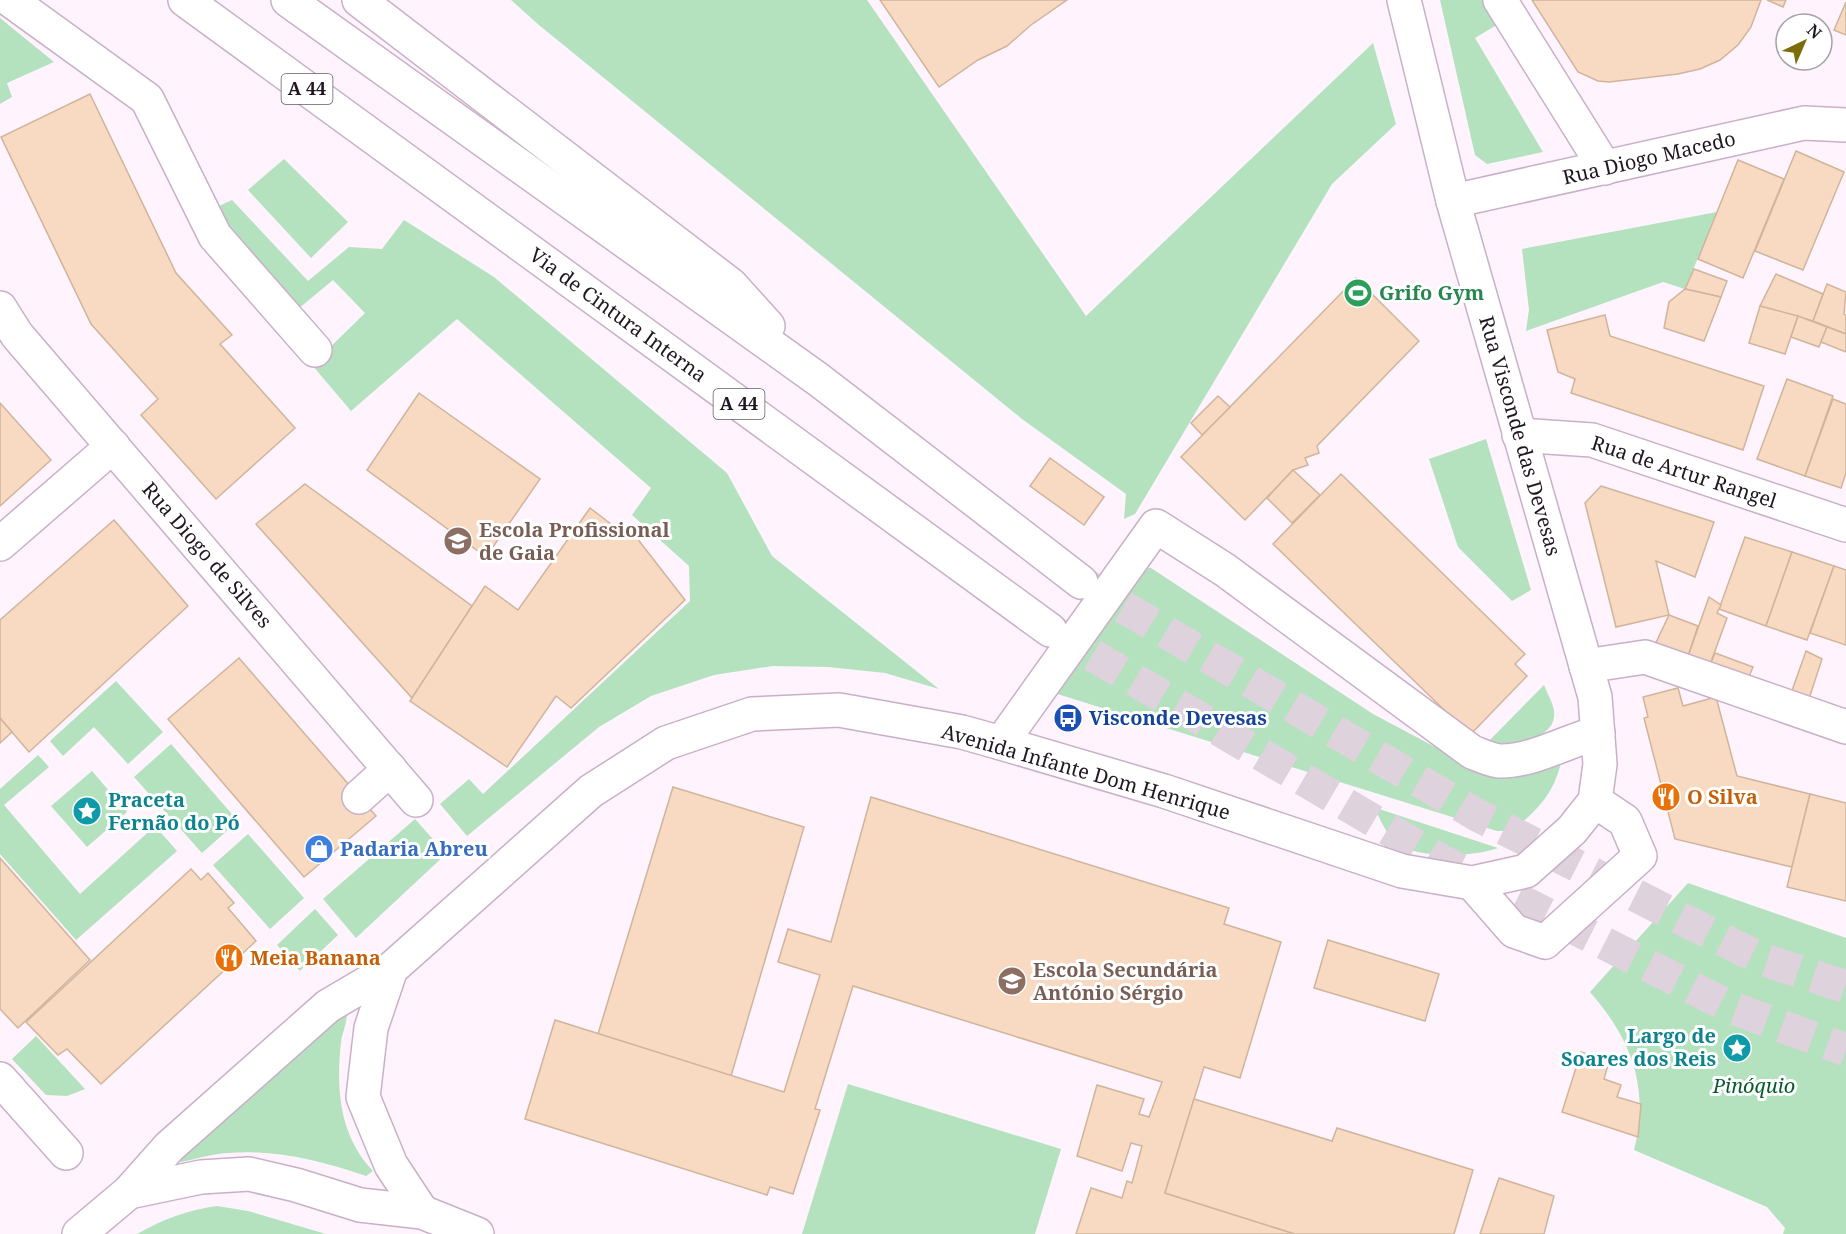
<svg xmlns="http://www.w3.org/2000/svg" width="1846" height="1234" font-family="'Noto Serif',serif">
	<rect width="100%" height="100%" fill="#fff3fe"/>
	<g fill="#b4e1be">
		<polygon points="511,0 867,0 1086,316 1373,43 1396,124 1332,184 1135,514 1124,519 1126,494 1022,419 539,25"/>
		<polygon points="1440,0 1486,0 1500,23 1475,38 1543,152 1487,164 1475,155"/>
		<polygon points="0,18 54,62 7,83 12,97 0,104"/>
		<polygon points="284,159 348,222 311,258 248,190"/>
		<polygon points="232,200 308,281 349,247 382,249 404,220 494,277 727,473 772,556 939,689 885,673 828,667 773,666 714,675 651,696 599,727 467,836 440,804 469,779 483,794 690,601 689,566 632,515 651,488 457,319 351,411 312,365 365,313 333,280 298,309 231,236 217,207"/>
		<polygon points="1717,212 1685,289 1663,282 1526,331 1529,310 1522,249"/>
		<polygon points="1486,439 1531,590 1512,601 1458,547 1429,459"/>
		<path d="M1142 567 1151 568 1373 714 1471 766 1496 773 1526 776 1561 763C1552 797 1538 808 1513 831H1497L1051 692Z"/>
		<polygon points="116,681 163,732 128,764 94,727 63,756 50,741"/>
		<path d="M1544 685C1547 693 1553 703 1554 711 1558 742 1505 745 1486 744Z"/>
		<polygon points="171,744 238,821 202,853 134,777"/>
		<polygon points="38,755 49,767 4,805 80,894 155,826 177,851 76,940 0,854 0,789"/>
		<polygon points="92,771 127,812 87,847 51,806"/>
		<path d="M1373 807 1498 848C1475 857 1416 859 1396 843 1387 836 1380 817 1373 807Z"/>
		<polygon points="415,819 446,854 356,938 323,899"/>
		<polygon points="248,834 304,898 270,929 213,865"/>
		<path d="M1688 883 1846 938V1234H1783L1785 1228 1767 1207 1634 1150C1650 1087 1631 1039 1590 992Z"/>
		<polygon points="315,909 338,935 300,971 277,945"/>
		<path d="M346 1010C349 1020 342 1032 341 1042 336 1089 339 1135 373 1171L366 1176C322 1161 274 1149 227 1153 212 1154 196 1159 181 1162L176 1159Z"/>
		<polygon points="36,1036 85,1089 67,1096 46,1095 12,1059"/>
		<polygon points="848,1084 1061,1149 1035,1234 802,1234"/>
		<path d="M217 1206 248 1211 326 1234H137C164 1219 187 1210 217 1206Z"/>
	</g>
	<g fill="#f7dac1" stroke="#d0b49c" stroke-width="1.5">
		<polygon points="880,0 1067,0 1031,25 1007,46 978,60 939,87"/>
		<polygon points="1532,0 1761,0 1751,27 1738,45 1720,60 1700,69 1678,74 1609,82 1598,81 1578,72"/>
		<polygon points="1767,0 1786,0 1783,7"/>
		<polygon points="1846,2 1846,35 1834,30"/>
		<polygon points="90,94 176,273 232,335 220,344 295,428 216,499 141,415 158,399 91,324 1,137"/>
		<polygon points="1796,151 1844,172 1803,270 1755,251"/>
		<polygon points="1738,160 1784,179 1743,278 1698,259"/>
		<polygon points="1694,269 1727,281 1721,297 1685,289"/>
		<polygon points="1776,274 1823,294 1813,321 1760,306"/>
		<polygon points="1356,278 1419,341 1317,446 1319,453 1305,458 1308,465 1293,470 1245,520 1181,457"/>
		<polygon points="1827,284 1846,292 1844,314 1846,315 1846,334 1813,321"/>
		<polygon points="1685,289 1721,297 1704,341 1664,328 1669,302"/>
		<polygon points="1760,306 1798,316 1785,354 1749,343"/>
		<polygon points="1605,315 1610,336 1764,386 1743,450 1571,393 1575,379 1558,372 1547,330"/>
		<polygon points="1798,316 1827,327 1819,347 1791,337"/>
		<polygon points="1827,327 1846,334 1846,352 1821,342"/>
		<polygon points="1787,379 1833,396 1805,476 1757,459"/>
		<polygon points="419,393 540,479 486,557 367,470"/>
		<polygon points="1218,396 1230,407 1202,435 1191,423"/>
		<polygon points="1833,399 1846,404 1846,473 1841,488 1805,476"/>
		<polygon points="0,403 51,460 0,506"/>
		<polygon points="1050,458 1104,497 1084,525 1030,486"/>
		<polygon points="1293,470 1320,495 1292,523 1267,498"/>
		<polygon points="1341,474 1525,654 1515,664 1527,676 1470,735 1273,544"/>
		<polygon points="305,484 472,606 412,698 256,524"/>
		<polygon points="1601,486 1714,522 1695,577 1656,561 1669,615 1616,627 1585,503"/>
		<polygon points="590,508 624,534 629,528 685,600 571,708 556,696 507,767 410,701 485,586 518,610"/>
		<polygon points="114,520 188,606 29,752 0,718 0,620"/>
		<polygon points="1745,537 1792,552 1766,626 1719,609"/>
		<polygon points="1792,552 1834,566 1807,640 1766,626"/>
		<polygon points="1834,566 1846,570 1846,645 1810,633"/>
		<polygon points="1709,597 1721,605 1717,613 1727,618 1708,670 1686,662"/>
		<polygon points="1669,615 1698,626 1686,662 1652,651"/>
		<polygon points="1806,651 1822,659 1807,705 1789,699"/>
		<polygon points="1715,653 1753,667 1746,684 1708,670"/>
		<polygon points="239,658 376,816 304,877 168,719"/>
		<polygon points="1678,688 1683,706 1716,697 1737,776 1810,794 1792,867 1675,839 1644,718 1648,717 1643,697"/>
		<polygon points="0,718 12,732 0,743"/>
		<polygon points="673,787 804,827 731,1076 598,1034"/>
		<polygon points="1810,794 1846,803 1846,901 1787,887"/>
		<polygon points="871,797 1229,908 1224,924 1281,942 1240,1078 1204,1067 1165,1193 1295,1234 1076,1234 1091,1188 1122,1198 1127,1181 1132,1183 1142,1146 1131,1143 1122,1171 1077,1156 1097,1085 1144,1099 1139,1114 1149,1117 1162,1082 853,986 815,1109 820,1110 793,1194 770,1187 767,1195 525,1119 555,1020 784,1092 820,975 778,962 788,929 831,942"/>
		<polygon points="0,858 90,960 18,1028 0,1009"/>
		<polygon points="191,869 201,880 208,873 234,903 228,908 256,941 101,1084 67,1049 58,1055 26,1022"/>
		<polygon points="1328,940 1439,974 1425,1021 1314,988"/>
		<polygon points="1581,1052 1609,1061 1604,1079 1621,1085 1617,1097 1641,1104 1638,1137 1562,1112"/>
		<polygon points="1194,1099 1332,1141 1337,1128 1473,1170 1454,1234 1295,1234 1165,1193"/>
		<polygon points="1499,1178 1554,1196 1544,1234 1480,1234"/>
	</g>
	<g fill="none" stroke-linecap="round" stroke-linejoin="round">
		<g stroke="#ded2dd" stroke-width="33" stroke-dasharray="33 16" stroke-linecap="butt">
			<polyline points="1081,582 1477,815 1759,958 1846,987"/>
			<polyline points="1050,630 1442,861 1730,1007 1846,1050"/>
		</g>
		<g stroke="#caafc8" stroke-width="36">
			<g id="minor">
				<polyline points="10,0 147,99 215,236 315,350"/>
				<polyline points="1500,0 1605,168"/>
				<polyline points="1453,201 1804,123 1846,125"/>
				<polyline points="0,308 17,335 416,800"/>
				<polyline points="1519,435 1592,440 1846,525"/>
				<polyline points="0,544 113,446"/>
				<polyline points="1586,666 1645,657 1846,727"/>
				<path d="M1001 743 1156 526 1225 570 1472 752C1480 755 1490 760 1499 761 1532 762 1566 741 1598 733"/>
				<polyline points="359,797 390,769"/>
				<polyline points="1472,883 1514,931 1545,942 1640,856 1625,821 1595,801"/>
				<polyline points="0,1079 66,1153"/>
			</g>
		</g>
		<g stroke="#caafc8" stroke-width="36">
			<g id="major">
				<polyline points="391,969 371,1028 363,1097 391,1165 422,1212"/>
				<polyline points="129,1192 201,1177 249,1174 296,1185 360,1205 422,1212 477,1234"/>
				<polyline points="79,1234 129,1192 169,1147 328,1006 391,969 591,791 666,743 752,714 839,710 962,732 1001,743 1164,791 1402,871 1472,883 1526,871 1572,830 1595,801 1600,764 1595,697 1453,201 1404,0"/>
			</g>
		</g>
		<g stroke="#caafc8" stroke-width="36">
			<g id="highway">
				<polyline points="185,0 1050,630"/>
				<polyline points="288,0 819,380 1081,582"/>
				<polyline points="359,0 731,285 768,326"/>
			</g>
		</g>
		<use href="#minor" stroke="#fff" stroke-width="33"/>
		<use href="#major" stroke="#fff" stroke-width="33"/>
		<use href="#highway" stroke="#fff" stroke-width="33"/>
	</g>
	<defs>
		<g id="stadium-disc" transform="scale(1.5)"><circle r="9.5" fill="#2e9e5b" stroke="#fff"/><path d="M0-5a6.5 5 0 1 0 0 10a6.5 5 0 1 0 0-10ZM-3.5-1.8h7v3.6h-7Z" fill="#fff"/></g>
		<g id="school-disc" transform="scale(1.5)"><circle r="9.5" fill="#8d6e63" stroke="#fff"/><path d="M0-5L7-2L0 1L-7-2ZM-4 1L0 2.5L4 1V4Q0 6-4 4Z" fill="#fff"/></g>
		<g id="bus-disc" transform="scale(1.5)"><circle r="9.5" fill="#1a4fb4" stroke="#fff"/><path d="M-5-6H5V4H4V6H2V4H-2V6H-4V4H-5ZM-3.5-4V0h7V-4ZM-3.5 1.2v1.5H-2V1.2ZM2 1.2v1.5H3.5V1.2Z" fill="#fff"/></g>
		<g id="restaurant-disc" transform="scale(1.5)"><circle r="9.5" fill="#e8710a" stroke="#fff"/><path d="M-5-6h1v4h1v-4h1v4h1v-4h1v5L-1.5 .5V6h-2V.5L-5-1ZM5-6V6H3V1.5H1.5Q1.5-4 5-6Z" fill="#fff"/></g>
		<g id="sight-disc" transform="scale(1.5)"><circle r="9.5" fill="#0f9aa8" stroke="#fff"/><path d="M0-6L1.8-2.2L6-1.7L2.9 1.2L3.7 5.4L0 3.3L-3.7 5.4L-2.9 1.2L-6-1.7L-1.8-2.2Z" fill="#fff"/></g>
		<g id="shop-disc" transform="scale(1.5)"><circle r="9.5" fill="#3f7fe0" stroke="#fff"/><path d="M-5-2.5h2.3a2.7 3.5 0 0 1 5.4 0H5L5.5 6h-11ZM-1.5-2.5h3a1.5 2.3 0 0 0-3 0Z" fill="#fff"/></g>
	</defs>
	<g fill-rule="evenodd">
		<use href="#stadium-disc" x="1358" y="293"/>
		<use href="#school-disc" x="458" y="541"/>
		<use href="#bus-disc" x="1068" y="718"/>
		<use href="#restaurant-disc" x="1666" y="797"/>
		<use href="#sight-disc" x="87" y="811"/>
		<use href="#shop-disc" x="319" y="849"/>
		<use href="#restaurant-disc" x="229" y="958"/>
		<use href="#school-disc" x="1012" y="981"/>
		<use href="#sight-disc" x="1737" y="1048"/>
	</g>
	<g text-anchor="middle" stroke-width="6" stroke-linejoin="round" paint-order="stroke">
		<g fill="#fff" stroke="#645d64" stroke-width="1.5">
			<rect x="281.5" y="74" width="51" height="30" rx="4.5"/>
			<rect x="713.5" y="389" width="51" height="30" rx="4.5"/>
		</g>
		<g font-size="18" font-weight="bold" fill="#211721">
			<text x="307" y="95">A 44</text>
			<text x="739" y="410">A 44</text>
		</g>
		<g font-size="20" fill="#211721" stroke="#fff">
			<text transform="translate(1649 158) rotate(-13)" y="7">Rua Diogo Macedo</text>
			<text transform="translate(618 315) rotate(36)" y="7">Via de Cintura Interna</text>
			<text transform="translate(1520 436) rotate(74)" y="7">Rua Visconde das Devesas</text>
			<text transform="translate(1684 472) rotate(18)" y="7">Rua de Artur Rangel</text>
			<text transform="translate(207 555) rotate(49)" y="7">Rua Diogo de Silves</text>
			<text transform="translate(1086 772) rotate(16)" y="7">Avenida Infante Dom Henrique</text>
		</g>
		<g font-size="20" font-weight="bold" fill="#27864d" stroke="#fff" text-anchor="start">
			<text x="1379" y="300">Grifo Gym</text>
		</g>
		<g font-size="20" font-weight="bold" fill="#785e54" stroke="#fff" text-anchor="start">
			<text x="479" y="537">Escola Profissional<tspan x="479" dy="23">de Gaia</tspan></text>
			<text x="1033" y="977">Escola Secundária<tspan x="1033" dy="23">António Sérgio</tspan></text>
		</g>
		<g font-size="20" font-weight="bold" fill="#164399" stroke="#fff" text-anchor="start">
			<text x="1089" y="725">Visconde Devesas</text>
		</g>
		<g font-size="20" font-weight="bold" fill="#c56008" stroke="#fff" text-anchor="start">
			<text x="1687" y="804">O Silva</text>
			<text x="250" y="965">Meia Banana</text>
		</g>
		<g font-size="20" font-weight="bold" fill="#0d838f" stroke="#fff" text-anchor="start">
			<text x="108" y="807">Praceta<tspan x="108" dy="23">Fernão do Pó</tspan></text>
			<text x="1716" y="1043" text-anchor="end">Largo de<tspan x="1716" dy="23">Soares dos Reis</tspan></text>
		</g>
		<g font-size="20" font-weight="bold" fill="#366cbe" stroke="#fff" text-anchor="start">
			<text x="340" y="856">Padaria Abreu</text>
		</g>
		<g font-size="20" font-style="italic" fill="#075c2c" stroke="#fff">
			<text x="1754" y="1093">Pinóquio</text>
		</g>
	</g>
	<g transform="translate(1804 42) rotate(44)"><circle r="28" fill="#ffffff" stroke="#a6a2a6" stroke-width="1.5"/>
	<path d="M0-4.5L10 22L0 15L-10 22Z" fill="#7b6e0a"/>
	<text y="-9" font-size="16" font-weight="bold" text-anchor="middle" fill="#211721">N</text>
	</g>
</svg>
